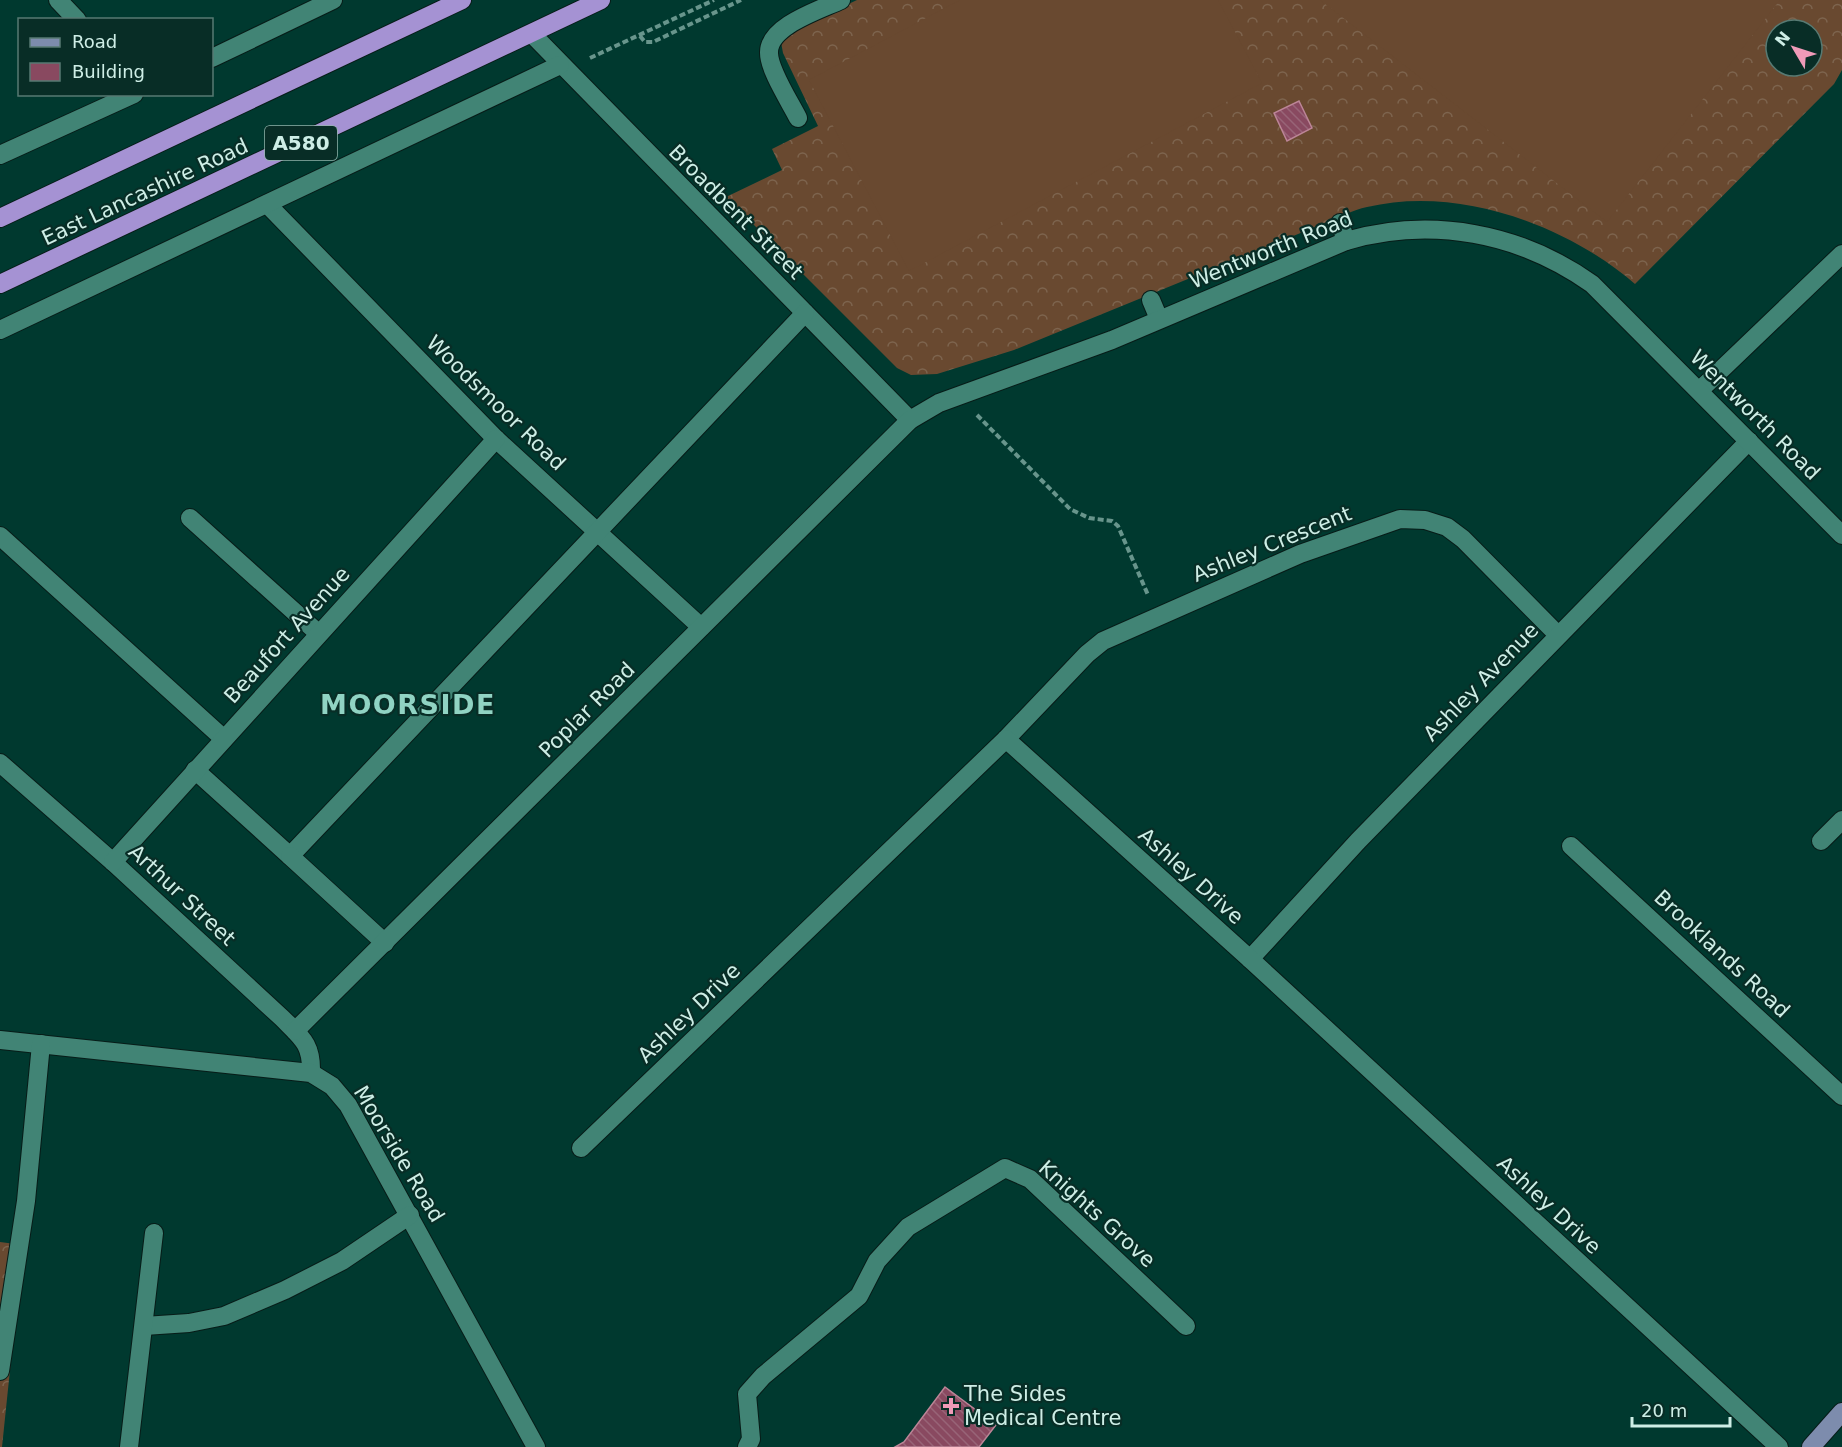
<svg xmlns="http://www.w3.org/2000/svg" width="1842" height="1447" font-family="'DejaVu Sans',sans-serif">
	<defs>
		<pattern id="forest-crowns" width="20" height="18" patternUnits="userSpaceOnUse" patternTransform="scale(1.5)"><rect width="20" height="18" fill="#694930"/><path d="M2 6a3 3 0 1 1 6 0M12 15a3 3 0 1 1 6 0" fill="none" stroke="#7d644e"/></pattern>
		<pattern id="building-back-hatch" width="6" height="6" patternUnits="userSpaceOnUse" patternTransform="scale(1.5)"><rect width="6" height="6" fill="#894960"/><path d="M-1 5l2 2M0 0l6 6M5-1l2 2" fill="none" stroke="#986477"/></pattern>
	</defs>
	<rect width="100%" height="100%" fill="#00392f"/>
	<g fill="url(#forest-crowns)" fill-rule="evenodd">
		<path d="M857 0H1842V70L1834 84 1635 284C1567 225 1458 185 1367 207 1353 210 1338 218 1325 223L1014 350 937 374 911 375 897 368 726 197 782 170 772 149 818 126 783 53 781 42 791 31ZM1776 30H1812V66H1776Z"/>
		<polygon points="0,1242 23,1245 2,1447 0,1447"/>
	</g>
	<g fill="#694930">
		<polygon points="960,0 1218,0 1262,83 909,271 809,80"/>
		<polygon points="1320,0 1780,0 1607,222"/>
	</g>
	<g fill="url(#building-back-hatch)" stroke="#bc8597" stroke-width="1.5">
		<polygon points="1299,101 1312,128 1287,141 1274,113"/>
		<polygon points="945,1387 996,1425 979,1447 895,1447 904,1442"/>
	</g>
	<g fill="none" stroke-linecap="round" stroke-linejoin="round">
		<g stroke="#071c18" stroke-width="20">
			<g id="minor">
				<polyline points="58,0 77,20"/>
				<polyline points="532,34 910,420"/>
				<polyline points="212,58 333,0"/>
				<path d="M798 118C790 102 769 70 769 53 768 26 820 10 841 0"/>
				<polyline points="0,155 134,94"/>
				<polyline points="267,204 496,439 701,627"/>
				<polyline points="1340,223 1346,241"/>
				<polyline points="1151,300 1159,319"/>
				<polyline points="0,330 560,65"/>
				<polyline points="1700,390 1842,254"/>
				<polyline points="190,518 318,633"/>
				<polyline points="0,536 224,739"/>
				<polyline points="1006,739 1087,654 1103,641 1300,554 1400,519 1425,520 1447,527 1463,539 1558,635"/>
				<path d="M0 763 113 862 282 1018C302 1038 312 1044 311 1073"/>
				<polyline points="195,770 290,856 805,313"/>
				<polyline points="1821,841 1842,820"/>
				<polyline points="1571,846 1842,1096"/>
				<polyline points="290,856 385,943"/>
				<polyline points="113,862 496,439"/>
				<polyline points="1250,959 1358,841 1749,441"/>
				<path d="M295 1031 910 420 939 403 1112 340 1346 241C1432 216 1520 233 1592 284L1842 535"/>
				<polyline points="0,1040 311,1073 332,1086 348,1105 536,1447"/>
				<polyline points="581,1148 1006,739 1250,959 1779,1447"/>
				<polyline points="144,1326 189,1323 224,1316 285,1290 342,1261 410,1215"/>
				<polyline points="0,1371 26,1201 41,1044"/>
				<polyline points="129,1447 154,1233"/>
				<polyline points="747,1447 751,1439 747,1394 763,1376 859,1296 877,1261 908,1227 1005,1168 1030,1179 1186,1326"/>
			</g>
		</g>
		<g stroke="#071c18" stroke-width="20">
			<polyline id="major" points="1811,1447 1842,1412"/>
		</g>
		<g stroke="#071c18" stroke-width="20">
			<g id="highway">
				<polyline points="0,218 462,0"/>
				<polyline points="0,284 601,0"/>
			</g>
		</g>
		<g stroke="#68958c" stroke-width="4" stroke-dasharray="6 3" stroke-linecap="butt">
			<polyline points="640,36 645,42 653,42 741,0"/>
			<polyline points="590,58 714,0"/>
			<polyline points="977,415 1070,509 1089,518 1112,521 1118,526 1148,595"/>
		</g>
		<use href="#minor" stroke="#418475" stroke-width="18"/>
		<use href="#major" stroke="#7d8cad" stroke-width="18"/>
		<use href="#highway" stroke="#a592d3" stroke-width="18"/>
	</g>
	<path fill="#ef9ab8" stroke="#082d26" stroke-width="2" d="M948 1397h6v6h6v6h-6v6h-6v-6h-6v-6h6z"/>
	<g text-anchor="middle" stroke-width="4.5" stroke-linejoin="round" paint-order="stroke">
		<rect fill="#082d26" stroke="#93b4ac" stroke-width="1.5" x="265" y="126" width="72" height="34" rx="4.5"/>
		<g font-size="20" font-weight="bold" fill="#ceeee6">
			<text x="301" y="150">A580</text>
		</g>
		<g font-size="21" fill="#ceeee6" stroke="#082d26">
			<text transform="translate(145 192) rotate(-25)" y="7">East Lancashire Road</text>
			<text transform="translate(736 212) rotate(45)" y="7">Broadbent Street</text>
			<text transform="translate(1271 250) rotate(-22)" y="7">Wentworth Road</text>
			<text transform="translate(496 403) rotate(44)" y="7">Woodsmoor Road</text>
			<text transform="translate(1755 415) rotate(45)" y="7">Wentworth Road</text>
			<text transform="translate(1272 544) rotate(-22)" y="7">Ashley Crescent</text>
			<text transform="translate(287 635) rotate(-48)" y="7">Beaufort Avenue</text>
			<text transform="translate(1481 682) rotate(-46)" y="7">Ashley Avenue</text>
			<text transform="translate(587 710) rotate(-45)" y="7">Poplar Road</text>
			<text transform="translate(1191 876) rotate(42)" y="7">Ashley Drive</text>
			<text transform="translate(182 895) rotate(43)" y="7">Arthur Street</text>
			<text transform="translate(1722 954) rotate(43)" y="7">Brooklands Road</text>
			<text transform="translate(689 1013) rotate(-44)" y="7">Ashley Drive</text>
			<text transform="translate(399 1154) rotate(59)" y="7">Moorside Road</text>
			<text transform="translate(1549 1205) rotate(43)" y="7">Ashley Drive</text>
			<text transform="translate(1097 1214) rotate(42)" y="7">Knights Grove</text>
		</g>
		<g font-size="21" fill="#ceeee6" stroke="#082d26" text-anchor="start">
			<text x="964" y="1401">The Sides<tspan x="964" dy="24">Medical Centre</tspan></text>
		</g>
		<g font-size="27" font-weight="bold" letter-spacing="1.5" fill="#90d3c3" stroke="#082d26">
			<text x="408" y="714">MOORSIDE</text>
		</g>
	</g>
	<rect x="18" y="18" width="195" height="78" fill="#082d26" stroke="#577a73" stroke-width="1.5"/>
	<rect x="30" y="38" width="30" height="9" fill="#7d8cad" stroke="#577a73" stroke-width="1.5"/>
	<text x="72" y="48" font-size="18" fill="#ceeee6">Road</text>
	<rect x="30" y="63" width="30" height="18" fill="#894960" stroke="#577a73" stroke-width="1.5"/>
	<text x="72" y="78" font-size="18" fill="#ceeee6">Building</text>
	<g transform="translate(1794 48) rotate(309)"><circle r="28" fill="#082d26" stroke="#577a73" stroke-width="1.5"/>
	<path d="M0-4.5L10 22L0 15L-10 22Z" fill="#ef9ab8"/>
	<text y="-9" font-size="16" font-weight="bold" text-anchor="middle" fill="#ceeee6">N</text>
	</g>
	<path d="M1632 1417v9h98v-9" fill="none" stroke="#ceeee6" stroke-width="3"/>
	<text x="1641" y="1417" font-size="18" fill="#ceeee6" stroke="#082d26" stroke-width="4.5" paint-order="stroke">20 m</text>
</svg>
